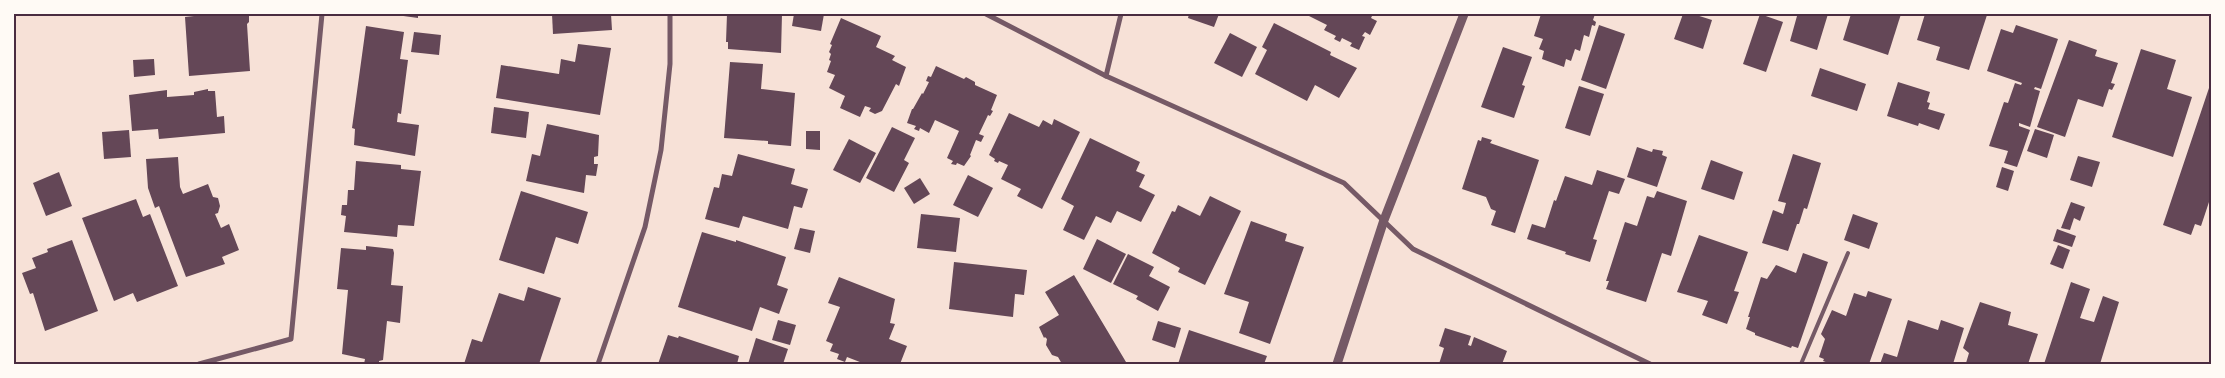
<svg xmlns="http://www.w3.org/2000/svg" width="2225" height="378" font-family="'Fira Sans Condensed',sans-serif">
	<rect width="100%" height="100%" fill="#f7e1d7"/>
	<g fill="#644757">
		<polygon points="194,14 249,14 249,22 247,24 250,71 189,76 185,17 194,16"/>
		<polygon points="389,14 418,14 418,18"/>
		<polygon points="552,14 611,14 612,30 553,34"/>
		<polygon points="727,14 782,14 781,53 728,49 728,42 726,42"/>
		<polygon points="794,14 824,14 821,31 792,26"/>
		<polygon points="1189,14 1219,14 1214,27 1188,18"/>
		<polygon points="1305,14 1373,14 1371,18 1377,21 1370,35 1365,32 1362,36 1365,37 1359,50 1350,46 1352,43 1342,38 1340,42 1334,39 1336,36 1324,30 1327,25"/>
		<polygon points="1541,14 1595,14 1593,20 1596,22 1595,26 1592,25 1589,37 1584,35 1580,51 1575,49 1571,61 1566,59 1564,67 1542,59 1544,51 1539,49 1543,39 1534,36"/>
		<polygon points="1683,14 1693,14 1712,20 1703,49 1674,39"/>
		<polygon points="1760,14 1783,22 1766,72 1743,64"/>
		<polygon points="1792,14 1828,14 1817,50 1790,41 1797,16"/>
		<polygon points="1851,14 1901,14 1888,55 1843,40"/>
		<polygon points="1925,14 1987,15 1969,70 1936,60 1940,47 1917,40"/>
		<polygon points="841,18 881,36 876,47 895,56 892,60 906,67 899,86 896,84 882,111 875,114 869,111 871,108 865,106 860,117 840,108 845,96 829,88 835,75 827,72 831,61 829,60 831,54 829,52 832,45 830,44"/>
		<polygon points="1274,23 1331,52 1330,55 1357,68 1339,98 1315,85 1307,101 1255,74 1267,50 1262,47"/>
		<polygon points="1599,25 1625,34 1606,89 1581,80"/>
		<polygon points="2016,25 2058,39 2041,89 2035,87 2034,89 2040,91 2030,127 2019,123 2019,126 2030,130 2017,167 2004,163 2008,151 1989,146 2004,102 2008,103 2015,83 2021,85 2022,83 1987,71 2001,29 2013,33"/>
		<polygon points="366,26 404,32 400,59 408,60 401,114 398,113 397,122 419,125 415,156 354,145 355,129 352,128"/>
		<polygon points="414,32 441,35 439,55 411,52"/>
		<polygon points="1230,33 1257,47 1242,77 1214,63"/>
		<polygon points="2069,40 2097,50 2095,56 2118,63 2111,83 2115,84 2112,90 2109,89 2103,107 2078,99 2065,137 2037,127"/>
		<polygon points="578,44 611,48 600,115 496,98 501,65 559,74 561,59 575,62"/>
		<polygon points="1503,47 1532,57 1522,85 1525,86 1514,118 1481,107"/>
		<polygon points="2141,49 2176,60 2167,89 2192,97 2173,157 2112,137"/>
		<polygon points="154,59 155,75 134,77 133,60"/>
		<polygon points="730,62 763,64 761,89 795,93 791,146 768,144 768,141 724,138"/>
		<polygon points="936,66 964,79 966,77 975,82 975,85 997,95 991,110 993,111 990,116 988,115 979,134 984,136 981,142 976,140 970,155 971,156 964,166 957,163 956,165 951,164 953,161 947,158 959,131 935,120 929,133 920,128 919,131 914,129 916,126 907,123 912,109 913,109 922,93 923,94 929,82 926,81 928,76 931,77"/>
		<polygon points="1820,68 1866,84 1857,111 1811,96"/>
		<polygon points="1898,82 1930,92 1927,102 1930,103 1928,109 1945,114 1939,130 1919,123 1918,126 1887,116"/>
		<polygon points="2210,85 2211,85 2211,203 2209,202 2201,226 2195,224 2191,235 2163,225"/>
		<polygon points="1579,86 1604,94 1590,136 1565,128"/>
		<polygon points="208,89 208,91 215,91 217,117 224,116 225,133 159,139 158,129 132,131 129,95 167,90 167,97 194,95 194,92"/>
		<polygon points="494,107 529,112 526,138 491,133"/>
		<polygon points="1009,113 1039,127 1043,120 1052,125 1054,119 1080,132 1042,209 1017,196 1021,189 1001,179 1008,165 999,161 998,163 994,161 995,159 989,155"/>
		<polygon points="547,124 599,135 598,156 594,157 594,164 598,164 596,176 586,175 584,193 526,181 532,154 540,156"/>
		<polygon points="892,127 915,138 904,160 909,163 894,192 866,178"/>
		<polygon points="2035,129 2054,135 2047,158 2027,151"/>
		<polygon points="129,130 131,157 104,159 102,132"/>
		<polygon points="806,131 820,131 820,150 806,149"/>
		<polygon points="1482,137 1492,140 1490,143 1539,160 1515,233 1491,225 1496,211 1491,209 1486,197 1462,189 1478,140 1481,141"/>
		<polygon points="1090,138 1140,162 1136,171 1145,175 1139,187 1155,195 1141,222 1117,211 1111,223 1096,216 1084,240 1063,230 1074,206 1061,199"/>
		<polygon points="849,139 876,153 860,183 833,170"/>
		<polygon points="1637,147 1652,152 1653,149 1663,151 1662,155 1667,157 1657,187 1627,177"/>
		<polygon points="738,154 795,169 791,184 808,189 802,208 794,206 788,229 743,216 739,228 705,219 714,187 719,188 722,174 732,176"/>
		<polygon points="1793,154 1821,163 1807,209 1804,208 1799,224 1797,224 1788,251 1762,243 1773,210 1783,214 1786,203 1778,201"/>
		<polygon points="2078,156 2100,162 2092,187 2070,180"/>
		<polygon points="178,157 180,187 183,194 208,184 213,197 218,198 220,206 218,213 215,214 221,228 229,224 239,250 222,257 225,264 186,277 159,206 155,208 148,188 146,159"/>
		<polygon points="1711,160 1743,172 1734,200 1701,189"/>
		<polygon points="356,161 401,165 401,169 421,171 414,226 398,225 397,237 344,232 346,216 341,215 342,205 347,205 348,190 354,190"/>
		<polygon points="2002,167 2014,171 2008,191 1996,187"/>
		<polygon points="1597,170 1625,179 1619,194 1609,191 1593,239 1597,240 1590,262 1565,254 1566,252 1527,239 1532,224 1545,228 1554,200 1556,201 1565,176 1592,185"/>
		<polygon points="59,172 72,206 46,216 33,183"/>
		<polygon points="968,175 993,188 978,217 953,205"/>
		<polygon points="920,178 930,194 914,204 904,188"/>
		<polygon points="521,191 588,212 578,244 556,237 544,274 499,260"/>
		<polygon points="1657,191 1687,201 1671,256 1662,253 1646,302 1606,289 1609,281 1606,281 1625,222 1637,226 1647,196 1654,198"/>
		<polygon points="1210,196 1241,211 1205,285 1178,272 1180,268 1152,253 1172,211 1175,212 1178,205 1200,216"/>
		<polygon points="136,199 143,217 150,214 178,286 137,302 133,293 114,301 82,218"/>
		<polygon points="2071,202 2085,207 2080,221 2074,218 2070,230 2061,228"/>
		<polygon points="921,214 960,218 956,252 917,248"/>
		<polygon points="1853,214 1878,223 1869,249 1844,240"/>
		<polygon points="1251,221 1287,234 1285,241 1304,247 1270,344 1239,333 1249,302 1224,294"/>
		<polygon points="800,228 815,231 810,253 794,249"/>
		<polygon points="2057,229 2076,236 2072,247 2053,241"/>
		<polygon points="702,232 736,242 736,240 786,257 777,285 788,289 779,314 760,307 752,331 678,307"/>
		<polygon points="1699,235 1748,252 1734,291 1739,292 1727,324 1702,315 1708,301 1677,292"/>
		<polygon points="1097,239 1126,254 1111,283 1083,269"/>
		<polygon points="72,240 98,311 45,331 33,293 30,294 22,273 36,268 32,258 48,252 47,249"/>
		<polygon points="2058,245 2070,250 2063,269 2050,264"/>
		<polygon points="366,246 393,249 394,253 391,285 403,286 400,323 387,321 383,360 379,361 379,364 364,364 365,359 342,354 348,290 337,289 341,248 366,250"/>
		<polygon points="1803,253 1828,262 1798,348 1792,346 1791,348 1755,335 1755,333 1746,329 1750,317 1748,317 1761,277 1767,279 1776,265 1796,273"/>
		<polygon points="1128,254 1154,267 1149,276 1170,287 1158,311 1136,299 1138,296 1113,284"/>
		<polygon points="954,262 1027,270 1024,295 1015,294 1013,317 949,309"/>
		<polygon points="1074,275 1126,362 1122,364 1062,364 1058,357 1052,355 1046,345 1047,339 1045,337 1044,338 1039,327 1059,315 1045,292"/>
		<polygon points="839,277 895,299 890,323 895,324 889,339 907,346 900,364 865,364 847,357 845,362 837,359 839,354 830,351 833,344 826,341 840,307 828,303"/>
		<polygon points="2071,282 2090,289 2080,318 2094,322 2103,296 2119,302 2100,364 2044,364"/>
		<polygon points="528,287 561,298 539,364 464,364 472,339 482,342 499,293 524,301"/>
		<polygon points="1868,291 1892,299 1869,364 1839,364 1834,362 1831,364 1823,361 1824,359 1819,357 1825,339 1821,334 1832,310 1846,316 1854,293 1866,297"/>
		<polygon points="1980,302 2011,312 2008,325 2038,334 2028,364 1966,363 1969,353 1963,348"/>
		<polygon points="778,320 796,325 790,345 772,340"/>
		<polygon points="1908,320 1938,330 1941,320 1964,328 1953,364 1880,364 1884,353 1897,357"/>
		<polygon points="1158,321 1181,328 1175,348 1152,340"/>
		<polygon points="1445,328 1471,336 1468,345 1471,346 1474,337 1507,351 1502,364 1439,364 1444,348 1439,346"/>
		<polygon points="1189,330 1267,356 1264,364 1178,364"/>
		<polygon points="668,335 678,338 679,336 739,356 737,364 658,364"/>
		<polygon points="756,338 788,349 783,364 748,364"/>
	</g>
	<g fill="none" stroke-linecap="round" stroke-linejoin="round">
		<polyline stroke="#755966" stroke-width="4" points="1801,364 1848,253"/>
		<g stroke="#755966" stroke-width="5">
			<polyline points="986,14 1106,76 1344,183 1413,249 1650,364"/>
			<polyline points="1106,76 1121,14"/>
			<polyline points="199,364 291,339 322,14"/>
			<polyline points="598,364 645,227 661,150 670,64 670,14"/>
		</g>
		<polyline stroke="#755966" stroke-width="9" points="1337,364 1384,220 1464,14"/>
	</g>
	<rect width="2225" height="378" fill="none" stroke="#fffaf5" stroke-width="30"/>
	<rect x="15" y="15" width="2195" height="348" fill="none" stroke="#4a2c40" stroke-width="2"/>
</svg>
